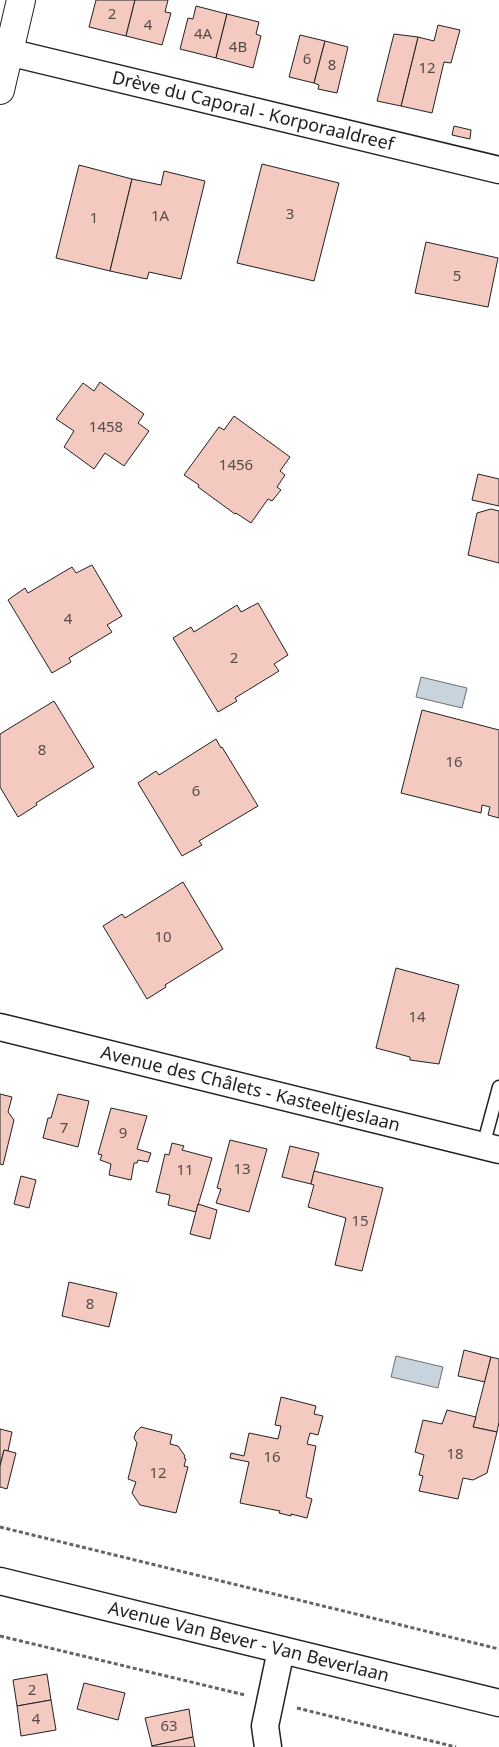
<svg xmlns="http://www.w3.org/2000/svg" width="499" height="1747" font-family="'Noto Sans',sans-serif">
	<rect width="100%" height="100%" fill="#fff"/>
	<g fill="#c7d3dd" stroke="#6f6f6f">
		<polygon points="421,677 467,688 462,708 416,697"/>
		<polygon points="396,1356 443,1367 438,1388 391,1377"/>
	</g>
	<g fill="#f3c9c0" stroke="#222">
		<polygon points="96,0 135,0 126,36 89,27"/>
		<polygon points="135,0 168,0 165,12 171,13 162,45 126,36"/>
		<polygon points="196,6 227,14 216,58 180,49 188,18 193,19"/>
		<polygon points="227,14 259,22 256,34 261,36 253,68 216,58"/>
		<polygon points="438,25 460,30 451,63 444,62 432,113 401,106 418,37 434,41"/>
		<polygon points="394,34 418,37 401,106 377,101"/>
		<polygon points="300,35 325,41 314,83 289,77"/>
		<polygon points="325,41 348,47 337,93 318,89 319,85 314,83"/>
		<polygon points="454,126 471,130 470,139 452,135"/>
		<polygon points="262,164 339,183 314,281 237,263"/>
		<polygon points="79,165 132,179 110,271 56,258"/>
		<polygon points="164,171 205,181 181,279 149,272 147,279 142,278 110,271 132,179 161,185"/>
		<polygon points="426,242 498,258 488,307 415,293"/>
		<polygon points="100,382 144,414 138,423 149,431 124,466 105,453 94,469 64,447 74,431 56,419 83,383 94,391"/>
		<polygon points="234,416 290,457 280,471 285,475 277,487 281,490 272,501 268,499 251,523 236,513 235,514 198,487 199,485 184,475 219,427 224,430"/>
		<polygon points="478,474 499,479 499,506 472,500"/>
		<polygon points="491,509 499,511 499,563 468,555 477,513"/>
		<polygon points="92,565 122,616 107,625 112,632 69,658 71,662 52,673 8,600 25,588 28,593 72,567 76,573"/>
		<polygon points="258,603 288,655 274,664 279,671 235,698 237,701 218,712 173,638 191,627 194,632 237,605 241,612"/>
		<polygon points="54,701 94,767 36,803 37,805 18,817 0,787 0,734"/>
		<polygon points="422,710 499,730 499,818 488,815 490,807 482,805 481,813 401,793"/>
		<polygon points="216,739 221,748 222,747 258,806 199,841 202,845 182,856 138,783 156,771 159,775"/>
		<polygon points="183,882 223,949 165,985 166,987 147,999 103,926 122,914 125,918"/>
		<polygon points="396,968 459,985 439,1064 410,1060 410,1057 376,1048"/>
		<polygon points="0,1094 12,1097 8,1112 14,1120 3,1165 0,1164"/>
		<polygon points="58,1094 89,1101 78,1147 43,1138 48,1118 51,1118"/>
		<polygon points="111,1108 147,1116 137,1149 151,1153 148,1162 138,1160 137,1163 134,1163 131,1180 109,1175 111,1164 100,1160 102,1155 98,1154"/>
		<polygon points="230,1140 267,1149 249,1212 216,1203 221,1189 217,1188"/>
		<polygon points="172,1143 184,1146 182,1150 212,1158 196,1212 168,1205 170,1195 156,1192 165,1154 169,1155"/>
		<polygon points="290,1146 319,1153 311,1184 282,1177"/>
		<polygon points="314,1171 383,1188 362,1271 335,1265 346,1218 308,1207 314,1185 311,1184"/>
		<polygon points="21,1176 36,1180 29,1208 14,1204"/>
		<polygon points="198,1204 217,1210 210,1239 190,1234"/>
		<polygon points="69,1282 117,1293 109,1327 62,1316"/>
		<polygon points="464,1350 491,1357 485,1382 458,1376"/>
		<polygon points="491,1357 499,1359 499,1422 497,1432 473,1427"/>
		<polygon points="281,1397 316,1406 314,1414 323,1416 318,1435 310,1433 307,1444 316,1446 306,1497 312,1499 307,1518 291,1514 291,1516 279,1513 280,1511 240,1503 249,1462 230,1458 231,1453 244,1456 249,1433 278,1439 281,1426 275,1425"/>
		<polygon points="447,1410 476,1417 473,1427 497,1432 487,1473 473,1480 463,1478 458,1499 419,1491 423,1476 419,1475 424,1455 415,1452 423,1420 442,1424"/>
		<polygon points="141,1427 172,1435 170,1444 178,1446 185,1456 184,1458 186,1459 184,1466 188,1467 176,1513 140,1505 132,1493 136,1482 128,1479 137,1443 134,1438 136,1432"/>
		<polygon points="0,1429 12,1432 8,1451 4,1450 0,1466"/>
		<polygon points="4,1450 16,1453 7,1489 0,1487 0,1466"/>
		<polygon points="47,1674 51,1700 17,1706 13,1680"/>
		<polygon points="84,1683 125,1693 118,1720 77,1709"/>
		<polygon points="51,1700 56,1730 21,1736 17,1706"/>
		<polygon points="189,1709 193,1737 152,1746 145,1718"/>
		<polygon points="193,1737 195,1747 152,1747 152,1746"/>
	</g>
	<g fill="none" stroke-linecap="round" stroke-linejoin="round">
		<g stroke="#222" stroke-width="15">
			<polyline id="lane" points="483,1146 499,1087"/>
		</g>
		<g stroke="#222" stroke-width="29">
			<g id="street">
				<path id="s1" d="M8 52 499 170"/>
				<path id="s2" d="M0 1027 499 1150"/>
				<path id="s3" d="M0 1581 499 1703"/>
				<polyline points="268,1747 265,1726 281,1650"/>
			</g>
		</g>
		<g stroke="#222" stroke-width="30">
			<polyline id="primary" points="0,90 21,0"/>
		</g>
		<g stroke="#646464" stroke-width="3" stroke-dasharray="4 2.5" stroke-linecap="butt">
			<polyline points="0,1527 499,1649"/>
			<polyline points="0,1636 245,1695"/>
			<polyline points="297,1708 456,1747"/>
		</g>
		<use href="#lane" stroke="#fff" stroke-width="12"/>
		<use href="#street" stroke="#fff" stroke-width="26"/>
		<use href="#primary" stroke="#fff" stroke-width="28"/>
	</g>
	<g text-anchor="middle" stroke-width="4" stroke-linejoin="round" paint-order="stroke">
		<g font-size="15" fill="#564c4a">
			<text x="112" y="19">2</text>
			<text x="148" y="30">4</text>
			<text x="203" y="39">4A</text>
			<text x="238" y="52">4B</text>
			<text x="307" y="64">6</text>
			<text x="332" y="70">8</text>
			<text x="427" y="73">12</text>
			<text x="290" y="219">3</text>
			<text x="160" y="221">1A</text>
			<text x="94" y="223">1</text>
			<text x="457" y="281">5</text>
			<text x="106" y="432">1458</text>
			<text x="236" y="470">1456</text>
			<text x="68" y="624">4</text>
			<text x="234" y="663">2</text>
			<text x="42" y="755">8</text>
			<text x="454" y="767">16</text>
			<text x="196" y="796">6</text>
			<text x="163" y="942">10</text>
			<text x="417" y="1022">14</text>
			<text x="64" y="1133">7</text>
			<text x="123" y="1138">9</text>
			<text x="242" y="1174">13</text>
			<text x="185" y="1175">11</text>
			<text x="360" y="1226">15</text>
			<text x="90" y="1309">8</text>
			<text x="455" y="1459">18</text>
			<text x="272" y="1462">16</text>
			<text x="158" y="1478">12</text>
			<text x="32" y="1695">2</text>
			<text x="36" y="1724">4</text>
			<text x="169" y="1731">63</text>
		</g>
		<g font-size="18" fill="#222" stroke="#fff">
			<text dy="6" stroke="none"><textPath href="#s1" startOffset="252">Drève du Caporal - Korporaaldreef</textPath></text>
			<text dy="6" stroke="none"><textPath href="#s2" startOffset="258">Avenue des Châlets - Kasteeltjeslaan</textPath></text>
			<text dy="6" stroke="none"><textPath href="#s3" startOffset="256">Avenue Van Bever - Van Beverlaan</textPath></text>
		</g>
	</g>
</svg>
